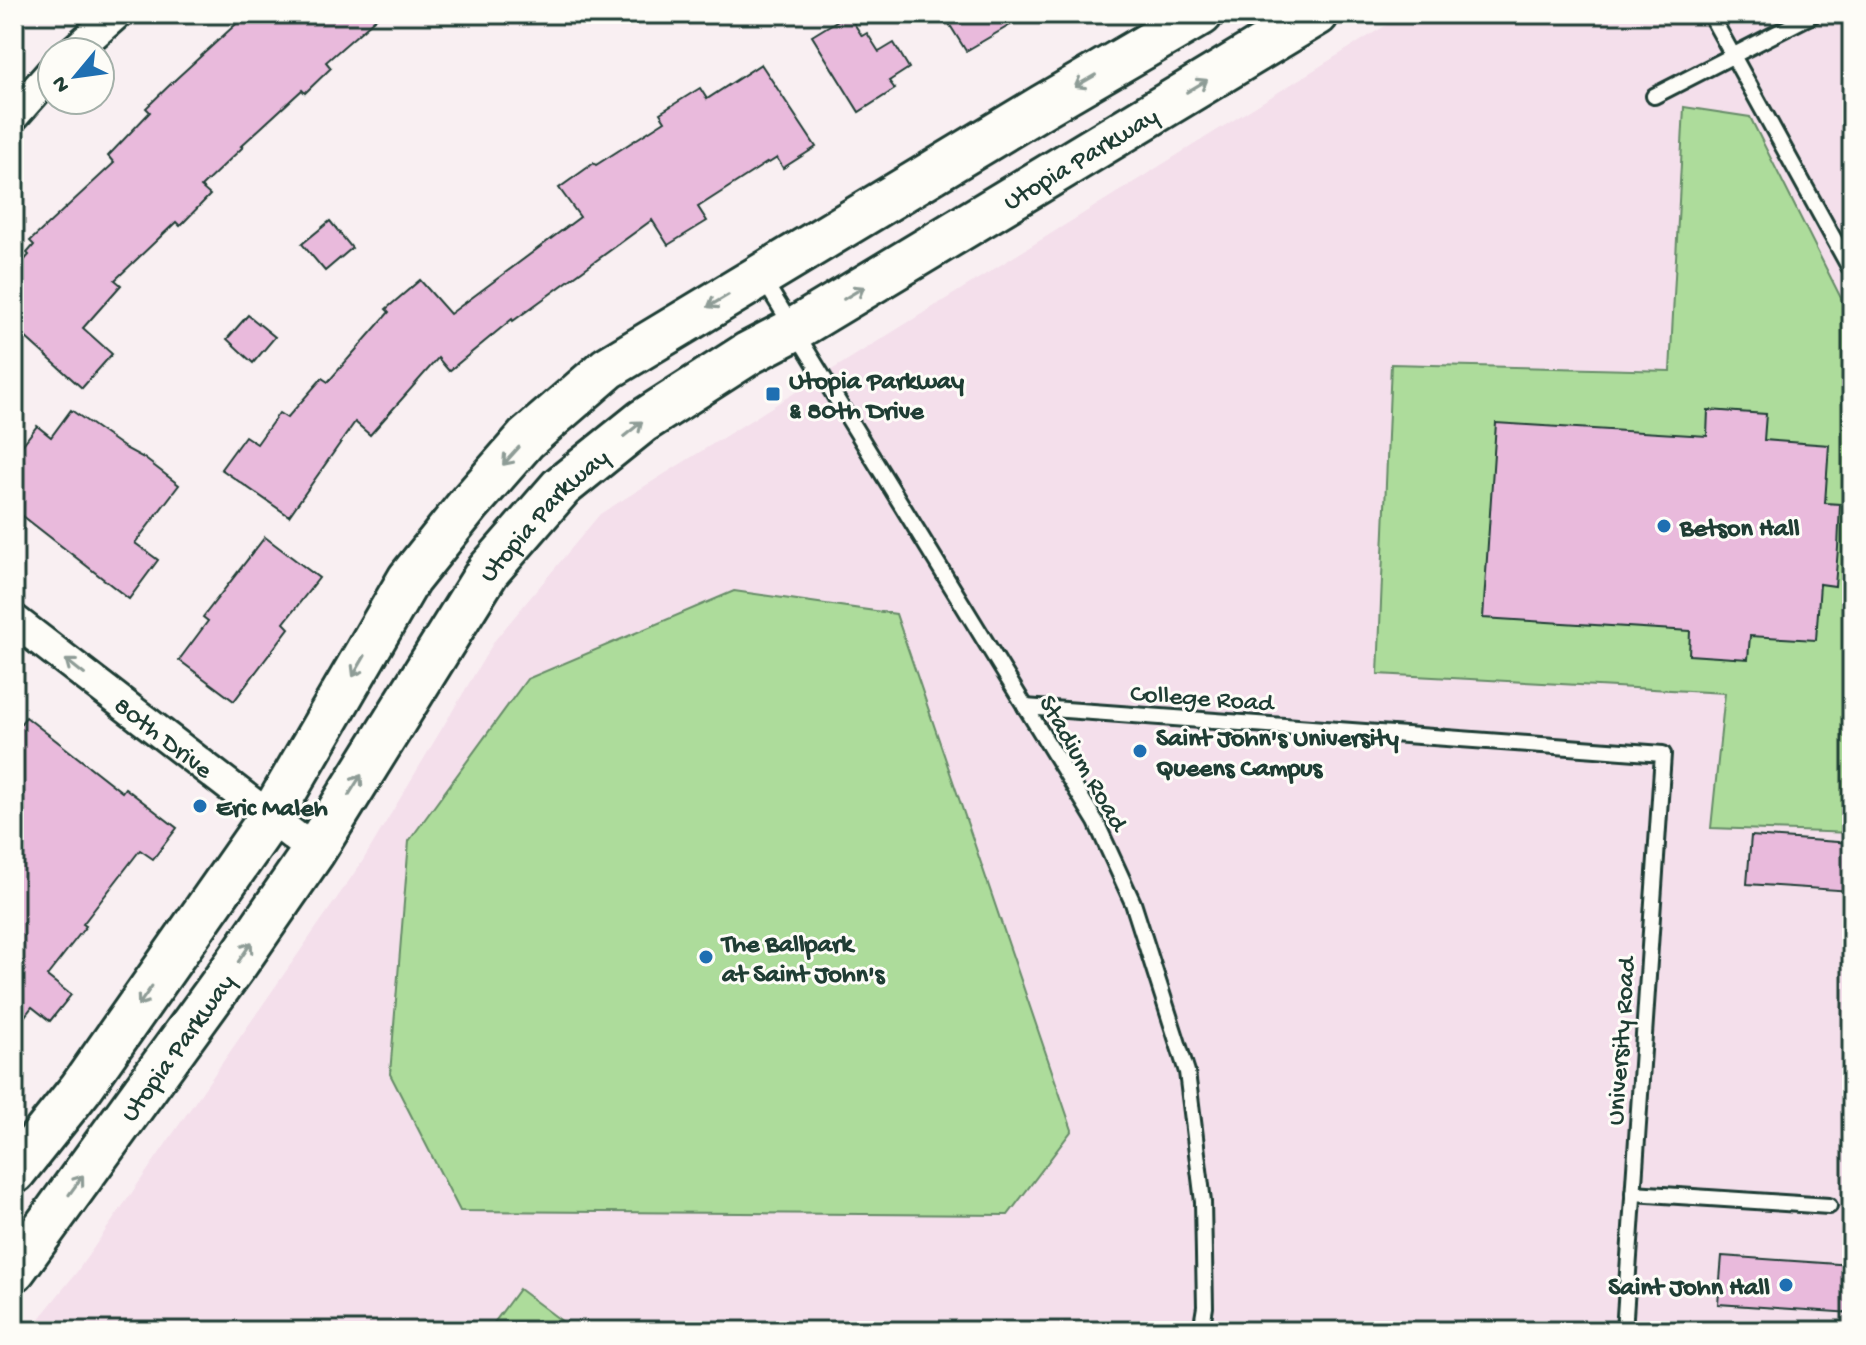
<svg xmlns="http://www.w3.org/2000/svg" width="1866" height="1345" font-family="'Gochi Hand',sans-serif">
	<rect width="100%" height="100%" fill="#f9eff2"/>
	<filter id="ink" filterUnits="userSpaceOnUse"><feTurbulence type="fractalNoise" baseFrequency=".0125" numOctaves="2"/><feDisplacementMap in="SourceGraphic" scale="16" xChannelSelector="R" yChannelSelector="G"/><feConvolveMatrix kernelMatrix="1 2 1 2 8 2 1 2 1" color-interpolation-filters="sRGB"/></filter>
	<g filter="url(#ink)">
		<polygon fill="#f4dfeb" points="1404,14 1852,14 1852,1331 29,1331 76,1273 362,862 495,640 600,514"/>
		<g fill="#addc9b" stroke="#668c68" stroke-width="2">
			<polygon points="1684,107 1750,117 1852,320 1852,833 1711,828 1725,693 1378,674 1391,364 1670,371"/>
			<polygon points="734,591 896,614 1072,1130 1008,1215 460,1211 390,1074 409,841 527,679"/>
			<polygon points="519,1289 575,1331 488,1331"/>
		</g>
		<g fill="#e9badc" stroke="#1f3d34" stroke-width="2">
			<polygon points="247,14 381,14 326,62 331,68 305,93 302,90 241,146 243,147 201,187 210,195 180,226 176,222 115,280 121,285 83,328 112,354 82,388 14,327 14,272 29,255 27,253 34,245 30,241 114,163 108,156 150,112 146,108 177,78"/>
			<polygon points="848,14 862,36 867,33 879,52 894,43 909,68 889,81 895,89 859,112 812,36"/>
			<polygon points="943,14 1029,14 966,51"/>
			<polygon points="761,64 816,147 783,168 777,158 769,163 768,162 698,207 707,221 668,245 652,220 513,321 512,319 449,371 438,358 370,435 355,422 289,516 221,469 245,436 257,444 279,413 287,418 322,378 328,382 389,312 386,309 420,280 450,314 580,217 559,188 594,163 596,165 665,121 660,113 700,88 707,99"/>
			<polygon points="330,221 352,248 325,271 302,244"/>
			<polygon points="248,315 275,337 253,363 227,339"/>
			<polygon points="71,410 125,448 144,458 179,485 135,543 158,560 129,599 14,509 14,456 37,426 51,437"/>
			<polygon points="1708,410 1766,414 1764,440 1829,445 1825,503 1840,504 1838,548 1835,586 1820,584 1816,640 1750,636 1748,659 1689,655 1690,631 1483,618 1496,423 1707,436"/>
			<polygon points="265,537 319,578 284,623 289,628 234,701 179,660 208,621 203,617"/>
			<polygon points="26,717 122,792 125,788 177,828 153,859 140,850 83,924 86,926 47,976 71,995 50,1021 32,1007 14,1030 14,732"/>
			<polygon points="1751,836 1852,843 1852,891 1747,884"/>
			<polygon points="1722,1256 1852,1265 1852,1313 1718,1304"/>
		</g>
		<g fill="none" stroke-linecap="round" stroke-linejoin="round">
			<g stroke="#1f3d34" stroke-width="20">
				<g id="service">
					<polyline points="1710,14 1852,272"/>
					<polyline points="1654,96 1814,14"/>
					<polyline points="763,279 1096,822 1133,903 1187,1072 1203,1202 1205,1307 1201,1331"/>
					<polyline points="1025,707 1663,754 1624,1331"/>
					<polyline points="1633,1193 1829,1206"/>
				</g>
			</g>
			<g stroke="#1f3d34" stroke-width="36">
				<g id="minor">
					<polyline points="73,52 116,14"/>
					<polyline points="14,115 52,72"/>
					<path id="s1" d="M14 620 314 851"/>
				</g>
			</g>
			<g stroke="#1f3d34" stroke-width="48">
				<g id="secondary">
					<polyline points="14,1172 81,1088 270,818 409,579 469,504 526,439 608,368 1043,106 1201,14"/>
					<path id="s2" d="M14 1270 236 964 314 851 488 571 561 487 643 421 749 353 793 330 1317 14"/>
				</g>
			</g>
			<use href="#service" stroke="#fdfcf7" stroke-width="14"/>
			<use href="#minor" stroke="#fdfcf7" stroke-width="30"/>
			<use href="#secondary" stroke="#fdfcf7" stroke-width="42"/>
		</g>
		<defs><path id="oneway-shaft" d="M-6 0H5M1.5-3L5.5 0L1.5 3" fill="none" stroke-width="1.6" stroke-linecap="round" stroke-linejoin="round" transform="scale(2)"/></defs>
		<g stroke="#8e9c96">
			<use href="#oneway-shaft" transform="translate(1085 81) rotate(150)"/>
			<use href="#oneway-shaft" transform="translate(1197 86) rotate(-31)"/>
			<use href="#oneway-shaft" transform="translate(854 293) rotate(-31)"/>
			<use href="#oneway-shaft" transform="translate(718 301) rotate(149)"/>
			<use href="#oneway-shaft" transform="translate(633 429) rotate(-39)"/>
			<use href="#oneway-shaft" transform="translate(511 456) rotate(132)"/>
			<use href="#oneway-shaft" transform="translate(359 666) rotate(120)"/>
			<use href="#oneway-shaft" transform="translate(75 667) rotate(-142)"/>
			<use href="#oneway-shaft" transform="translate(355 785) rotate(-58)"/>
			<use href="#oneway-shaft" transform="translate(245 952) rotate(-56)"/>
			<use href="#oneway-shaft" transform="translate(145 996) rotate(125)"/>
			<use href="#oneway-shaft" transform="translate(76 1185) rotate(-54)"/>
		</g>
	</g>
	<g fill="#1f6fb2" stroke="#fdfcf7" stroke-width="3">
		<rect x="765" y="386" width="16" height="16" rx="4"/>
		<circle cx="1664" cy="526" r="8"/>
		<circle cx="1140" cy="751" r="8"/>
		<circle cx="200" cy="806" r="8"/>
		<circle cx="706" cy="957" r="8"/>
		<circle cx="1786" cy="1285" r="8"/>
	</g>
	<g text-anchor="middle" stroke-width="6" stroke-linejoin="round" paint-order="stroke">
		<g font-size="26" fill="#1f3d34" stroke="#fdfcf7">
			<text dy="9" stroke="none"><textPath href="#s2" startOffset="1572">Utopia Parkway</textPath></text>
			<text dy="9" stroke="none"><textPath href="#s2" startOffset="924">Utopia Parkway</textPath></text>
			<text transform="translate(1202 696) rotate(4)" y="9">College Road</text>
			<text dy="9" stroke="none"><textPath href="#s1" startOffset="190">80th Drive</textPath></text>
			<text transform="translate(1085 762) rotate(60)" y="9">Stadium Road</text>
			<text transform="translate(1619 1041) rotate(-86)" y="9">University Road</text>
			<text dy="9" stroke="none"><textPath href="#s2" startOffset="276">Utopia Parkway</textPath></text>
		</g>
		<g font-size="26" font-weight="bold" fill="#1f3d34" stroke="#fdfcf7" text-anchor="start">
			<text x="789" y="388">Utopia Parkway<tspan x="789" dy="30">&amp; 80th Drive</tspan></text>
			<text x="1680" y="535">Betson Hall</text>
			<text x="1156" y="745">Saint John's University<tspan x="1156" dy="30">Queens Campus</tspan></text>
			<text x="216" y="815">Eric Maleh</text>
			<text x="722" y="951">The Ballpark<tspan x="722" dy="30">at Saint John's</tspan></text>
			<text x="1770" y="1294" text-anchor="end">Saint John Hall</text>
		</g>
	</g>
	<rect width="1866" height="1345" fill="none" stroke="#fdfcf7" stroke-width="48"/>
	<rect x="24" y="24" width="1818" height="1297" fill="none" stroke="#1f3d34" stroke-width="3" filter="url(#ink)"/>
	<g transform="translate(76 76) rotate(241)"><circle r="38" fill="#fdfcf7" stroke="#a4b0a9" stroke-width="2"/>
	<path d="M0-6L14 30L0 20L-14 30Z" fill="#1f6fb2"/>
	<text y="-12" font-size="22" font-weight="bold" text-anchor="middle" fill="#1f3d34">N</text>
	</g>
</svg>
